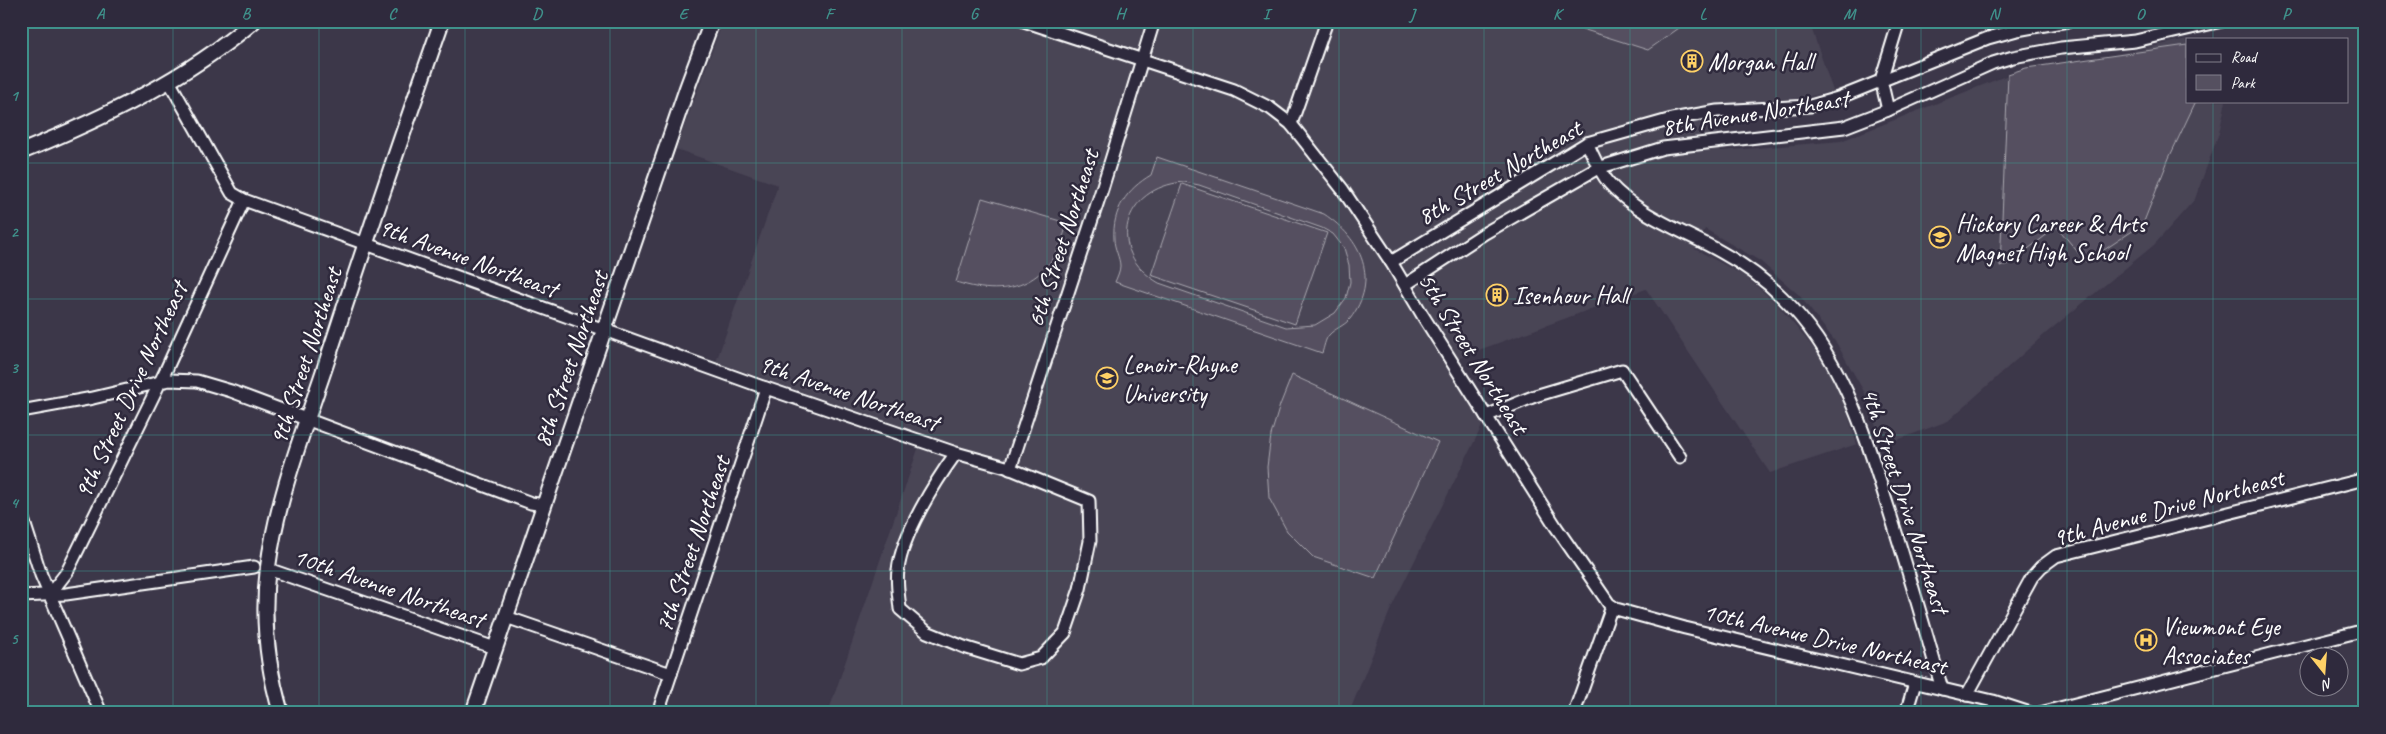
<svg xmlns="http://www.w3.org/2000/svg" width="2386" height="734" font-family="Caveat,sans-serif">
	<rect width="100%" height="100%" fill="#3c3749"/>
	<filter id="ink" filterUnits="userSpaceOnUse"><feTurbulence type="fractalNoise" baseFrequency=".02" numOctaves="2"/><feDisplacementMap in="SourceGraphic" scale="10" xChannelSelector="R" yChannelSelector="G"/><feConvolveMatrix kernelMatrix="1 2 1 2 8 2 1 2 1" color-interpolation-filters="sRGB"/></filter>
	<g filter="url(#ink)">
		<polygon fill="#494455" points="723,21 1809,21 1833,91 1803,98 1716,105 1721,151 1841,141 2026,68 2105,57 2187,39 2187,101 2226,101 2219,133 2195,199 2154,245 2045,334 1948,421 1894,441 1877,429 1867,397 1837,344 1799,295 1760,261 1705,229 1695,249 1745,276 1777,304 1820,356 1840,390 1857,444 1770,473 1646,289 1468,354 1446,365 1483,424 1391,608 1349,713 828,713 923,434 716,362 778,185 676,149"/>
		<g fill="#555060" stroke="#aaa8b0" fill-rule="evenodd">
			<polygon points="1557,21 1689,21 1648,50"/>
			<polygon points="2187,45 2187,101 2196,101 2169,158 2143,224 2086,262 2057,227 2008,264 2000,267 2008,74 2026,68"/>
			<path d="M1157 157 1324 214C1362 239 1380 280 1350 319 1344 326 1334 329 1329 335 1325 339 1324 348 1322 353L1115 282C1117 277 1120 271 1120 266 1120 258 1114 248 1114 239 1112 210 1127 189 1151 175ZM1184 182 1199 185 1322 228 1333 234 1344 248 1349 265 1350 282 1346 298 1335 313 1315 325 1286 327 1159 283C1105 252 1122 187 1184 182Z"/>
			<polygon points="1182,184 1327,233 1295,324 1151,275"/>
			<path d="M982 198 1067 223C1053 283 1011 300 956 282Z"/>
			<polygon points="1292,375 1438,442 1375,578 1313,557 1287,531 1269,498 1267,467 1271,435 1280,405"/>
		</g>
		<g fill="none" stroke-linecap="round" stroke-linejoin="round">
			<g stroke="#fff" stroke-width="15">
				<g id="minor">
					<polyline points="1024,21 1234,90 1270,108 1291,124 1343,190 1391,262 1423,316 1556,527 1609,604 1616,609 1685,628 1993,701 2030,713"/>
					<path d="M169 81 232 193 244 200 757 385 956 453 1006 467 1089 501 1090 541 1080 589 1065 633 1041 658 1019 664 964 647 927 632 900 609C899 597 896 583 898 570 902 535 935 482 956 453"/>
					<polyline points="1888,110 1881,80 1899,21"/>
					<polyline points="1291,124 1327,21"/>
					<path d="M1587 143C1594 157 1599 171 1609 183 1638 216 1684 231 1721 252 1743 264 1764 279 1782 297 1841 354 1864 431 1888 507 1907 567 1925 628 1942 689"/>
					<polyline points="1391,262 1587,143 1672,119 1717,111 1810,106 1838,98 1988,38 2017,30 2068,21"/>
					<polyline points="1405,285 1485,233 1598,168 1663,148 1844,127 1888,110 1993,63 2013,57 2061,48 2135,41 2222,21"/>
					<polyline points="21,411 93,398 169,380 197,381 231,391 531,503 544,505"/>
					<polyline points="1486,416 1535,396 1622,370 1680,457"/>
					<polyline points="1010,469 1102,189 1154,21"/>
					<polyline points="21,513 41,575 101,713"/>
					<polyline points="268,569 495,648"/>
					<polyline points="49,595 67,572 165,372 244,200"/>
					<polyline points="21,596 66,594 254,567"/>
					<polyline points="506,617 671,674"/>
					<polyline points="1967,695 2032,577 2041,567 2056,556 2365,479"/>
					<polyline points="658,713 766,388"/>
					<polyline points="1574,713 1612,606"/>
					<polyline points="1906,713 1915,683"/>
					<polyline points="2040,713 2365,630"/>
				</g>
			</g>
			<g stroke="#fff" stroke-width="18">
				<g id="major">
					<path d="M21 152C104 118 186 79 254 21"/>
					<path d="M281 713C267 666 262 615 268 567 277 498 304 430 326 364 363 250 402 135 442 21"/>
					<polyline points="473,713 687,88 712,21"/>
				</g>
			</g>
			<use href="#minor" stroke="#2f2a3d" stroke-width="11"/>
			<use href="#major" stroke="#2f2a3d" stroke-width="14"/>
		</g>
	</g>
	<path fill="none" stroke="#3f918b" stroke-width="1" stroke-opacity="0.55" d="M173 21V713M319 21V713M465 21V713M610 21V713M756 21V713M902 21V713M1047 21V713M1193 21V713M1339 21V713M1484 21V713M1630 21V713M1776 21V713M1921 21V713M2067 21V713M2213 21V39M2213 101V713M21 163H2365M21 299H2365M21 435H2365M21 571H2365"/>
	<defs>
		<g id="building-ring" transform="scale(1.125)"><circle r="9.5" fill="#2f2a3d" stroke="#ffd166" stroke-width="1.5"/><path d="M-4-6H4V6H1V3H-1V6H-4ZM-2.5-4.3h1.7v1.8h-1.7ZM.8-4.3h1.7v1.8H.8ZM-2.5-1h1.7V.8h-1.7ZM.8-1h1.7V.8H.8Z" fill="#ffd166"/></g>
		<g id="school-ring" transform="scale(1.125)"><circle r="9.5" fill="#2f2a3d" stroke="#ffd166" stroke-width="1.5"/><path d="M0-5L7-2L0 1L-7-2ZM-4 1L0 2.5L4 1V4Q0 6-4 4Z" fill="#ffd166"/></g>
		<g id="university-ring" transform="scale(1.125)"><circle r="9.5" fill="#2f2a3d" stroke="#ffd166" stroke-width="1.5"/><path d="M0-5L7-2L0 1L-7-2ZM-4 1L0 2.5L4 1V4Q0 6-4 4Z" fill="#ffd166"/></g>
		<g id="hospital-ring" transform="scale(1.125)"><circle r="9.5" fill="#2f2a3d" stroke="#ffd166" stroke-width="1.5"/><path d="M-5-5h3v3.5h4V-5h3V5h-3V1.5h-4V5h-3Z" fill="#ffd166"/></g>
	</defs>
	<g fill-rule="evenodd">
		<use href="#building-ring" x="1692" y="61"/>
		<use href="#school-ring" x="1940" y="237"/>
		<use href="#building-ring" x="1497" y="295"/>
		<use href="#university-ring" x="1107" y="378"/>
		<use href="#hospital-ring" x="2146" y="640"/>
	</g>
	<g text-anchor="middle" stroke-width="5" stroke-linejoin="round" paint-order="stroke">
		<g font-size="25" fill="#fff" stroke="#2f2a3d" text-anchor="start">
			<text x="1708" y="70">Morgan Hall</text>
			<text x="1956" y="232">Hickory Career &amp; Arts<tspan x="1956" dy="29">Magnet High School</tspan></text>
			<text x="1513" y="304">Isenhour Hall</text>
			<text x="1123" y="373">Lenoir-Rhyne<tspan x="1123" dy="29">University</tspan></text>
			<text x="2162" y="635">Viewmont Eye<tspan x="2162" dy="29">Associates</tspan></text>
		</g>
		<g font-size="25" fill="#fff" stroke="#2f2a3d">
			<text transform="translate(1755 112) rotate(-9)" y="9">8th Avenue Northeast</text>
			<text transform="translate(1499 172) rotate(-30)" y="9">8th Street Northeast</text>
			<text transform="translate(1062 238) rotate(-72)" y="9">6th Street Northeast</text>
			<text transform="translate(468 257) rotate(20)" y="9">9th Avenue Northeast</text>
			<text transform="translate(1474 353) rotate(58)" y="9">5th Street Northeast</text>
			<text transform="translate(305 356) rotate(-72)" y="9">9th Street Northeast</text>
			<text transform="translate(570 359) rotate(-71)" y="9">8th Street Northeast</text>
			<text transform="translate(130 390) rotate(-65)" y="9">9th Street Drive Northeast</text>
			<text transform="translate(849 392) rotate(19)" y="9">9th Avenue Northeast</text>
			<text transform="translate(1906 500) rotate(72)" y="9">4th Street Drive Northeast</text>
			<text transform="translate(2168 507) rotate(-15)" y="9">9th Avenue Drive Northeast</text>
			<text transform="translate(692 544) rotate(-71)" y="9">7th Street Northeast</text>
			<text transform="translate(389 587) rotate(19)" y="9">10th Avenue Northeast</text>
			<text transform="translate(1825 638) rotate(13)" y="9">10th Avenue Drive Northeast</text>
		</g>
	</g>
	<rect width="2386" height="734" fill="none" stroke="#2f2a3d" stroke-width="55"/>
	<rect x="2186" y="38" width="162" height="65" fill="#2f2a3d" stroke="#827f8b"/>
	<rect x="2196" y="54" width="25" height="8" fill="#2f2a3d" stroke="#827f8b"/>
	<text x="2231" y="62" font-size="15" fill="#ffffff">Road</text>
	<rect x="2196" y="75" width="25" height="15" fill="#555060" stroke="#827f8b"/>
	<text x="2231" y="88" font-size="15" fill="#ffffff">Park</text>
	<g transform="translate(2324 672) rotate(163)"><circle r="24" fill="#2f2a3d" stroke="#827f8b"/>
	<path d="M0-4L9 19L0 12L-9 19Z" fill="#ffd166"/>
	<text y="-8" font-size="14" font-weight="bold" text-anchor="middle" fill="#ffffff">N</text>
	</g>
	<rect x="28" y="28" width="2330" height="678" fill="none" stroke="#3f918b" stroke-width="2"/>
	<g font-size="16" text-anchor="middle" font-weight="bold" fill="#3f918b">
		<text x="100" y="19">A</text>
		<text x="246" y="19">B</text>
		<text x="392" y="19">C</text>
		<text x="537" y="19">D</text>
		<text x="683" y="19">E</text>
		<text x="829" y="19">F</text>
		<text x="974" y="19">G</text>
		<text x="1120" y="19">H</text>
		<text x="1266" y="19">I</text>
		<text x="1412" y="19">J</text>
		<text x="1557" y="19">K</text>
		<text x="1703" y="19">L</text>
		<text x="1849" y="19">M</text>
		<text x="1994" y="19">N</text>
		<text x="2140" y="19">O</text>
		<text x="2286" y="19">P</text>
		<text x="14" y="101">1</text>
		<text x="14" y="237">2</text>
		<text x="14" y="373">3</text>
		<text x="14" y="508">4</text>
		<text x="14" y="644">5</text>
	</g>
</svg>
